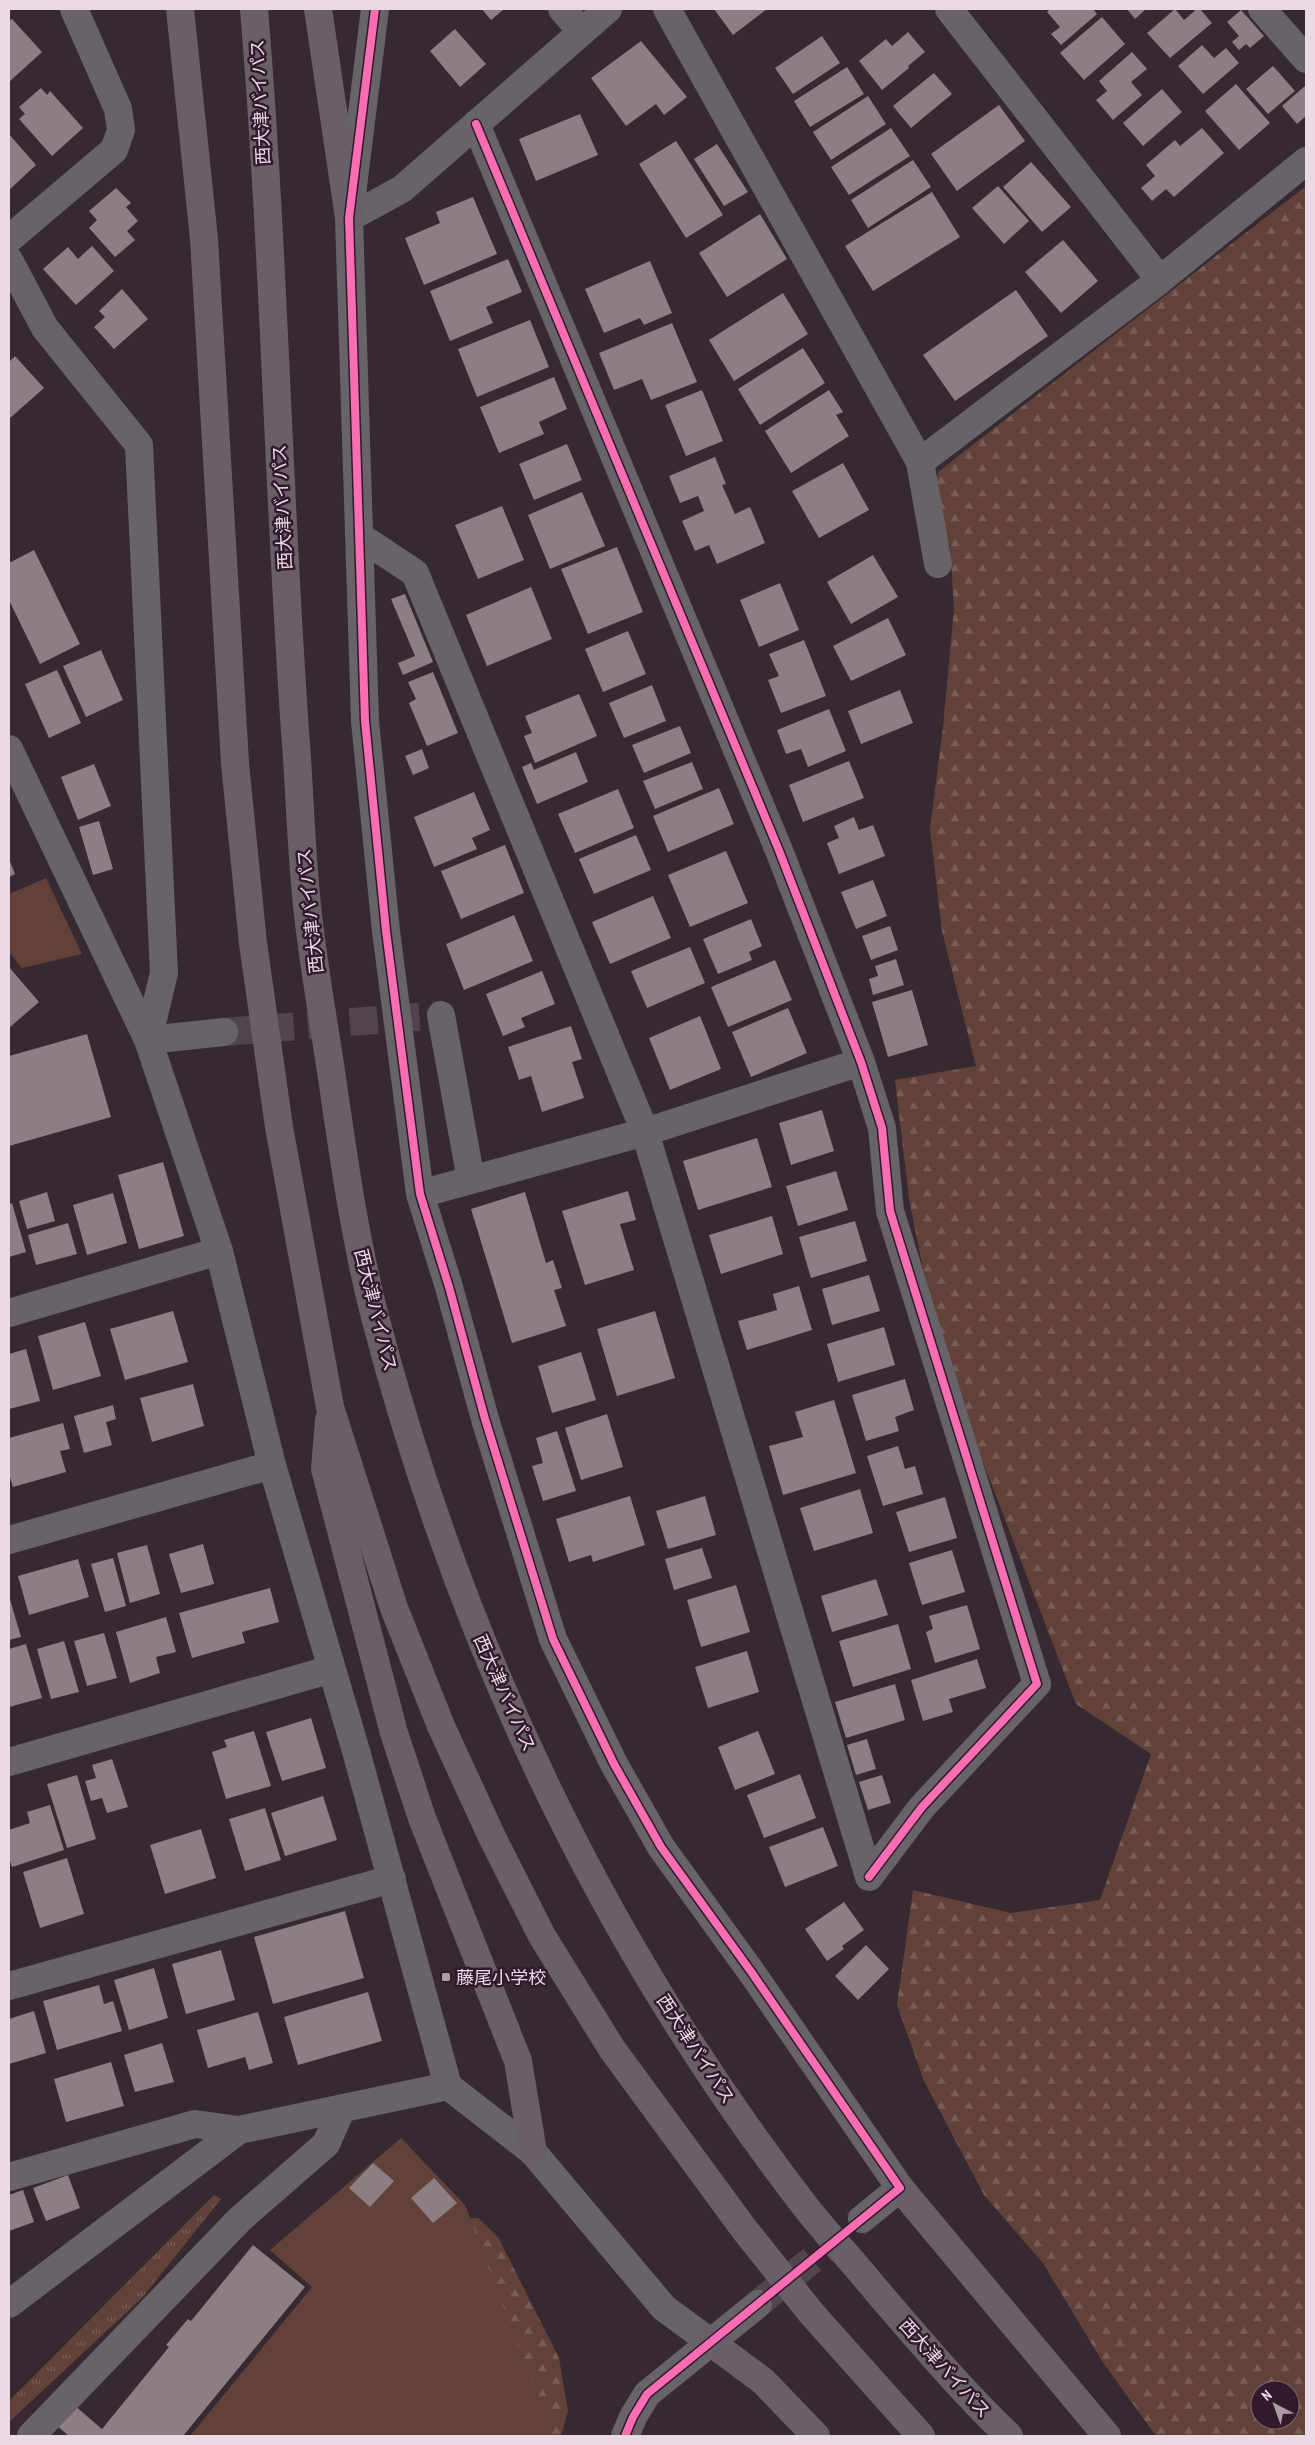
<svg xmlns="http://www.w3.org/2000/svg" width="1315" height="2445" font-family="'PT Sans Narrow','Noto Sans JP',sans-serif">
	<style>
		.grass { fill: url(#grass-tufts) }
		.forest { fill: url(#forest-firs); fill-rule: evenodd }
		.park { fill: #624238 }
		.building { fill: #8d7e83 }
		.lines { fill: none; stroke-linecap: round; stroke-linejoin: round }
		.minor-tunnel { stroke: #51444d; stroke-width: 28; stroke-dasharray: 28 14; stroke-linecap: butt }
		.minor { stroke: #676368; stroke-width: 28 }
		.highway { stroke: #685f68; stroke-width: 28 }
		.cycleway-casing { stroke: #321a2a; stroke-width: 11 }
		.cycleway { stroke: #f96db3; stroke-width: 8 }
		.poi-dot { fill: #ac9ca6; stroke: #321a2a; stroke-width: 2 }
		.labels { text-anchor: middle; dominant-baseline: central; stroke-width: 5; stroke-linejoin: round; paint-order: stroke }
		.street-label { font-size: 18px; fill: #ebdae5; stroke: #321a2a }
		.poi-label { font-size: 18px; fill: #ebdae5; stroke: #321a2a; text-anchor: start }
	</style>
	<defs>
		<pattern id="grass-tufts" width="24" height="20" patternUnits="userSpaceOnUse" patternTransform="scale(1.25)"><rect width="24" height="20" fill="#624238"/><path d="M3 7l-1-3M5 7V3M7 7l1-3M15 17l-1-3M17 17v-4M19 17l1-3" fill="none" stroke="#795d55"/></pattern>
		<pattern id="forest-firs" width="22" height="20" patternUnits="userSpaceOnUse" patternTransform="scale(1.25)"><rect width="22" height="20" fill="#624238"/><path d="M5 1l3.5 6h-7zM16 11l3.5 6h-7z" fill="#795d55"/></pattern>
	</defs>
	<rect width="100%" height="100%" fill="#362932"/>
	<path class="grass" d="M214 2195 221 2199 142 2298 9 2422V2401Z"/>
	<path class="forest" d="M1306 186V2436H1156L1102 2361 1043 2263 984 2195 924 2081 897 2005 913 1890 1011 1913 1100 1900 1151 1754 1076 1704 966 1418 923 1269 909 1199 895 1080 976 1066 942 931 930 829 943 727 954 608 950 546 934 489 939 471ZM1260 2390H1290V2420H1260Z
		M478 2218 498 2237 559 2358 568 2411 561 2436H511L453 2219Z"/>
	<path class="park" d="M46 878 82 954 22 968 9 952V894Z
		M401 2138 465 2205 552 2436H190L312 2287 270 2250Z"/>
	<path class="building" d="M482 9H504L491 20Z
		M714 9H767L733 35Z
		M1050 9H1093L1097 14 1061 45 1051 34 1060 27 1047 12Z
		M1127 9H1146L1135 19Z
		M1175 9 1184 20 1197 9H1200L1212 23 1170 58 1147 33Z
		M1241 10 1264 36 1250 48 1246 44 1239 50 1232 42 1239 36 1227 22Z
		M1102 17 1125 44 1084 80 1060 53Z
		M12 19 42 52 9 82V21Z
		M455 29 486 64 460 87 430 51Z
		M908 32 925 52 908 66 909 68 882 90 859 61 886 39 892 46Z
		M822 36 840 63 793 94 775 68Z
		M641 41 687 97 664 115 656 104 626 126 591 78Z
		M1202 45 1214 58 1226 48 1239 63 1203 94 1178 66Z
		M1132 52 1147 69 1131 82 1142 95 1113 120 1096 100 1107 91 1099 81Z
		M1273 66 1295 91 1268 114 1246 89Z
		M847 67 864 94 810 127 794 101Z
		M934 73 952 94 911 128 893 106Z
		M1236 84 1270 123 1239 150 1205 111Z
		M1306 85V116L1297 124 1282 106Z
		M41 88 47 95 50 91 83 128 52 156 19 119 25 114 19 107Z
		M1162 89 1182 112 1143 146 1123 123Z
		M868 96 886 124 831 160 813 132Z
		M999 105 1025 141 957 191 931 154Z
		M580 114 598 155 536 181 519 139Z
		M891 128 910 156 849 195 831 167Z
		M1202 128 1224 153 1174 197 1166 189 1152 201 1141 188 1155 176 1146 165 1175 140 1180 146Z
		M9 134 36 165 9 190Z
		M676 141 723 215 686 238 639 164Z
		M717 144 748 192 724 206 694 159Z
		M913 160 931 187 868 228 851 200Z
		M1031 162 1071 207 1042 232 1003 187Z
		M998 186 1029 221 1004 244 972 208Z
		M116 188 131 203 126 207 138 221 127 231 135 240 115 257 89 228 97 220 89 211Z
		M932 192 960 237 873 291 845 246Z
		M473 197 497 254 424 285 405 238 440 223 436 212Z
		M760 214 787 259 727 297 699 253Z
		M1063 240 1098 281 1061 313 1025 272Z
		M92 246 114 271 76 305 43 269 68 247 78 259Z
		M508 259 522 292 486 307 493 323 450 341 430 291Z
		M650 261 672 313 644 325 640 318 604 333 585 289Z
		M122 289 148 319 114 349 94 327 105 317 99 311Z
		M1016 290 1048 336 955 401 923 355Z
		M783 293 808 334 734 381 709 340Z
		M530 320 549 367 477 397 458 349Z
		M672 323 697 382 651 400 642 379 614 390 599 353Z
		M803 348 825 383 760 425 738 389Z
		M15 356 44 388 10 418 9 362Z
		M554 377 567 409 539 422 544 434 499 453 480 407Z
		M702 390 723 441 686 456 665 405Z
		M829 390 843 412 836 415 849 436 791 473 765 431Z
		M567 444 582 480 534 500 519 464Z
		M715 457 726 484 722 485 735 514 750 507 765 543 717 564 709 545 695 551 682 521 704 511 698 496 680 503 669 476Z
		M843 463 869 510 819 538 792 491Z
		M582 492 605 546 550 569 528 515Z
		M502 506 524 560 478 579 455 525Z
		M617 547 643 612 588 634 561 569Z
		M34 550 80 644 40 664 9 600V563Z
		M873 555 898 597 851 624 827 582Z
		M780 583 799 630 759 647 740 600Z
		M531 587 552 639 487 666 466 615Z
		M405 594 433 662 403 675 398 663 415 656 391 599Z
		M888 618 906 655 851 681 833 646Z
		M628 631 646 674 603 692 585 649Z
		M804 640 826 696 781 713 768 680 779 676 769 654Z
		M101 650 123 700 86 717 63 666Z
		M57 670 81 723 49 738 25 684Z
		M433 672 458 733 427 746 409 703 416 699 408 682Z
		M652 685 666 721 624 738 609 703Z
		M900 690 913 723 861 744 848 711Z
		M579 694 597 736 535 763 524 736 532 733 525 716Z
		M829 709 846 751 808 767 801 749 786 754 777 730Z
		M680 726 691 753 644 773 632 745Z
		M422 749 429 768 413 775 405 756Z
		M576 752 588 782 537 804 522 767 531 763 534 770Z
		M849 761 864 798 803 822 789 785Z
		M692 762 703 789 655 809 643 781Z
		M94 764 111 806 78 820 61 777Z
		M719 788 734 824 668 852 653 816Z
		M618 789 634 828 575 853 558 814Z
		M474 792 490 830 472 838 477 849 434 867 414 817Z
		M854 817 859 830 873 825 885 856 839 874 827 843 839 838 834 826Z
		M99 821 113 869 93 875 79 827Z
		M636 835 651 870 594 894 579 859Z
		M505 845 524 893 461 919 441 871Z
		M726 851 748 903 690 927 668 875Z
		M9 859 15 874 9 877Z
		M873 880 887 916 856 929 841 892Z
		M653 896 671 938 610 964 592 922Z
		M514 915 533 961 464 990 446 944Z
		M751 919 762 946 749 952 752 960 718 974 703 939Z
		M890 926 898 950 871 960 862 936Z
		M690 947 705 983 647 1008 631 971Z
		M896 959 904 985 873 995 869 979 878 976 875 966Z
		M775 960 792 1000 728 1027 711 987Z
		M9 967 39 1002 9 1028Z
		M542 971 555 1004 521 1018 525 1027 503 1036 486 994Z
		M912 990 928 1045 888 1057 872 1002Z
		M788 1008 807 1053 751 1077 732 1032Z
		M700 1016 721 1069 670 1090 649 1038Z
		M571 1026 582 1059 572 1062 584 1098 542 1112 531 1076 519 1080 508 1047Z
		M87 1034 111 1117 9 1146V1056Z
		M822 1110 834 1151 791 1165 779 1123Z
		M757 1138 772 1187 698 1210 683 1161Z
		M163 1162 184 1236 139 1249 118 1175Z
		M836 1171 848 1210 798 1226 786 1186Z
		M628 1191 636 1220 620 1224 634 1270 585 1285 562 1211Z
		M47 1192 55 1221 27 1229 19 1201Z
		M525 1192 546 1263 553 1260 562 1288 554 1290 566 1326 512 1343 471 1209Z
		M113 1193 127 1243 87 1255 73 1205Z
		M12 1203 26 1252 9 1257V1204Z
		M772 1216 783 1254 721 1274 709 1235Z
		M855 1221 867 1261 811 1278 799 1237Z
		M68 1223 77 1254 36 1265 28 1235Z
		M869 1275 880 1311 832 1325 822 1289Z
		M799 1286 812 1330 747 1350 738 1321 777 1310 773 1294Z
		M173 1311 188 1362 125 1380 110 1329Z
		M655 1311 675 1378 617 1396 597 1329Z
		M85 1322 101 1376 53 1390 38 1336Z
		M884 1327 895 1365 838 1382 827 1344Z
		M26 1349 40 1401 9 1409V1354Z
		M581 1352 596 1400 552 1413 538 1366Z
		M905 1379 914 1410 895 1417 899 1431 866 1441 852 1395Z
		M193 1384 204 1426 152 1442 140 1398Z
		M834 1400 856 1473 783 1495 769 1446 803 1437 795 1412Z
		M113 1405 116 1419 106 1422 112 1445 84 1453 74 1416Z
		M607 1414 623 1467 581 1480 565 1428Z
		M63 1423 70 1449 60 1451 66 1472 13 1487 9 1474V1438Z
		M557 1431 576 1491 543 1501 532 1466 543 1463 536 1438Z
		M898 1446 905 1469 915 1466 923 1494 883 1506 867 1456Z
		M860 1489 873 1533 814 1551 800 1508Z
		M630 1496 645 1545 593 1562 591 1555 569 1562 556 1519Z
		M705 1496 716 1535 668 1549 656 1511Z
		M945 1497 957 1538 909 1552 896 1512Z
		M203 1544 214 1584 181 1593 169 1554Z
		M147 1545 160 1594 130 1603 117 1553Z
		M702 1548 712 1578 674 1590 665 1559Z
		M952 1550 965 1592 922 1605 909 1563Z
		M113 1558 126 1606 105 1612 91 1564Z
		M78 1559 89 1597 29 1615 18 1576Z
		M876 1579 888 1615 832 1632 821 1596Z
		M736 1585 750 1632 701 1647 687 1600Z
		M270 1588 279 1622 242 1632 245 1643 192 1658 179 1613Z
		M9 1596 21 1637 9 1640Z
		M967 1605 980 1649 935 1663 926 1632 933 1629 929 1616Z
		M166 1617 176 1652 156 1657 160 1673 130 1683 116 1632Z
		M898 1624 911 1669 853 1687 839 1641Z
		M104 1633 117 1678 87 1686 74 1641Z
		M64 1641 79 1692 51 1699 37 1649Z
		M26 1644 42 1698 9 1707V1649Z
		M747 1651 759 1692 708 1708 695 1667Z
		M977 1659 986 1688 949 1699 953 1712 923 1721 911 1680Z
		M895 1684 905 1720 846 1738 835 1702Z
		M311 1718 326 1768 282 1781 266 1732Z
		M254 1731 271 1786 226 1799 212 1752 227 1747 224 1740Z
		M758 1731 775 1774 735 1790 718 1747Z
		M867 1739 876 1769 856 1775 847 1745Z
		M112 1759 128 1807 107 1813 102 1798 91 1801 85 1781 96 1778 92 1765Z
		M800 1774 816 1818 764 1838 747 1795Z
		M77 1775 96 1839 67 1848 47 1784Z
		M882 1775 891 1803 868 1810 859 1782Z
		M323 1796 337 1840 285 1856 271 1813Z
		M50 1805 64 1850 12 1867 9 1858V1830L30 1823 27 1812Z
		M265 1808 281 1860 245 1871 229 1819Z
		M823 1827 838 1866 785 1887 769 1847Z
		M201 1829 216 1878 165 1894 150 1845Z
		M67 1858 84 1914 40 1928 23 1872Z
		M844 1902 864 1930 842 1946 844 1949 827 1961 805 1929Z
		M345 1911 364 1978 273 2004 254 1937Z
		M866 1945 889 1969 858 2000 835 1976Z
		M221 1950 235 2000 186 2014 172 1964Z
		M154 1968 168 2018 129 2030 114 1980Z
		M99 1985 104 2004 113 2001 122 2031 57 2050 43 2001Z
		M368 1992 382 2041 298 2065 284 2017Z
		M34 2011 46 2053 9 2064V2019Z
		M258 2012 273 2063 249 2070 245 2057 208 2068 197 2030Z
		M162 2043 174 2082 135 2092 124 2055Z
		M111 2062 124 2106 66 2122 54 2079Z
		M373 2163 394 2181 370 2207 349 2188Z
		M68 2175 80 2208 46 2221 33 2188Z
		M434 2178 457 2203 433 2223 411 2198Z
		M23 2190 34 2222 9 2231V2195Z
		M253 2245 305 2287 183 2436H69L56 2425 74 2405 102 2429 169 2347 166 2345 188 2319 191 2321Z"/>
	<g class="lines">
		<path class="minor-tunnel" d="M224 1032 441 1015
			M758 2304 862 2219"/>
		<path class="minor" d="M375 9 349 218 365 721 386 931 420 1194 449 1287 485 1419 553 1639 614 1764 661 1847 752 1973 900 2188 862 2219
			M562 9 582 32
			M667 9 920 462 1160 280 1306 161
			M949 9 1160 280
			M1262 9 1306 59
			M476 124 778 848 861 1062 882 1128 890 1211 1037 1684 922 1807 869 1877
			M349 218 402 189 608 9
			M9 239 114 150 121 130 118 109 74 9
			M9 260 45 328 139 445 164 973 148 1040 224 1032
			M920 462 938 564
			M359 536 415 573 645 1132 869 1877
			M9 749 148 1040 219 1251 272 1465 356 1751 448 2086 533 2152 664 2308 709 2341
			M441 1015 471 1180
			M420 1194 645 1132 861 1062
			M9 1313 219 1251
			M9 1540 272 1465
			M9 1762 332 1669
			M9 1986 392 1879
			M9 2177 195 2124 239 2130
			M9 2304 239 2130 448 2086
			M31 2436 240 2219 326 2144 342 2108
			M625 2436 633 2417 647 2394 758 2304"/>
		<path class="highway" d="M180 9 204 239 235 763 253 943 279 1127 330 1407 394 1608 441 1726 492 1837 542 1936 612 2049 744 2229 812 2314 921 2436
			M254 9C274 249 278 490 295 731 300 792 301 854 308 915 314 967 323 1019 331 1071 343 1153 354 1236 375 1317 460 1642 602 1944 808 2210 830 2237 854 2263 876 2290 919 2340 961 2390 1009 2436
			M318 9 349 218
			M329 1420 325 1469 394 1733 422 1818 518 2061 533 2152
			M900 2188 1107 2436
			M709 2341 763 2381 816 2436"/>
		<defs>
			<path id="cycleway" d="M375 9 349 218 365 721 386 931 420 1194 449 1287 485 1419 553 1639 614 1764 661 1847 752 1973 900 2188 647 2394 633 2417 625 2436
				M476 124 778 848 861 1062 882 1128 890 1211 1037 1684 922 1807 869 1877"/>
		</defs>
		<use href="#cycleway" class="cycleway-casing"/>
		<use href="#cycleway" class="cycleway"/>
	</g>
	<rect class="poi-dot" x="441" y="1972" width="10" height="10" rx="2.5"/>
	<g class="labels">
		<g class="street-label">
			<text transform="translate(260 102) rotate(-93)">西大津バイパス</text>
			<text transform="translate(282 507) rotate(-93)">西大津バイパス</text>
			<text transform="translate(310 911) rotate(-96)">西大津バイパス</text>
			<text transform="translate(376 1310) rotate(76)">西大津バイパス</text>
			<text transform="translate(505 1693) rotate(66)">西大津バイパス</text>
			<text transform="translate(696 2049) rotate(57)">西大津バイパス</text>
			<text transform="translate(945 2368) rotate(48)">西大津バイパス</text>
		</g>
		<g class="poi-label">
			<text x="456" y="1977">藤尾小学校</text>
		</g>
	</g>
	<rect width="1315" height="2445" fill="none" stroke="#ebdae5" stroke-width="20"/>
	<g transform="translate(1275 2405) rotate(319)"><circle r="24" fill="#321a2a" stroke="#7c6775"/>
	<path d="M0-4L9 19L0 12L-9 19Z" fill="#ac9ca6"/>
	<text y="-8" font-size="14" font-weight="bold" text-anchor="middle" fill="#ebdae5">N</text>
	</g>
</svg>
